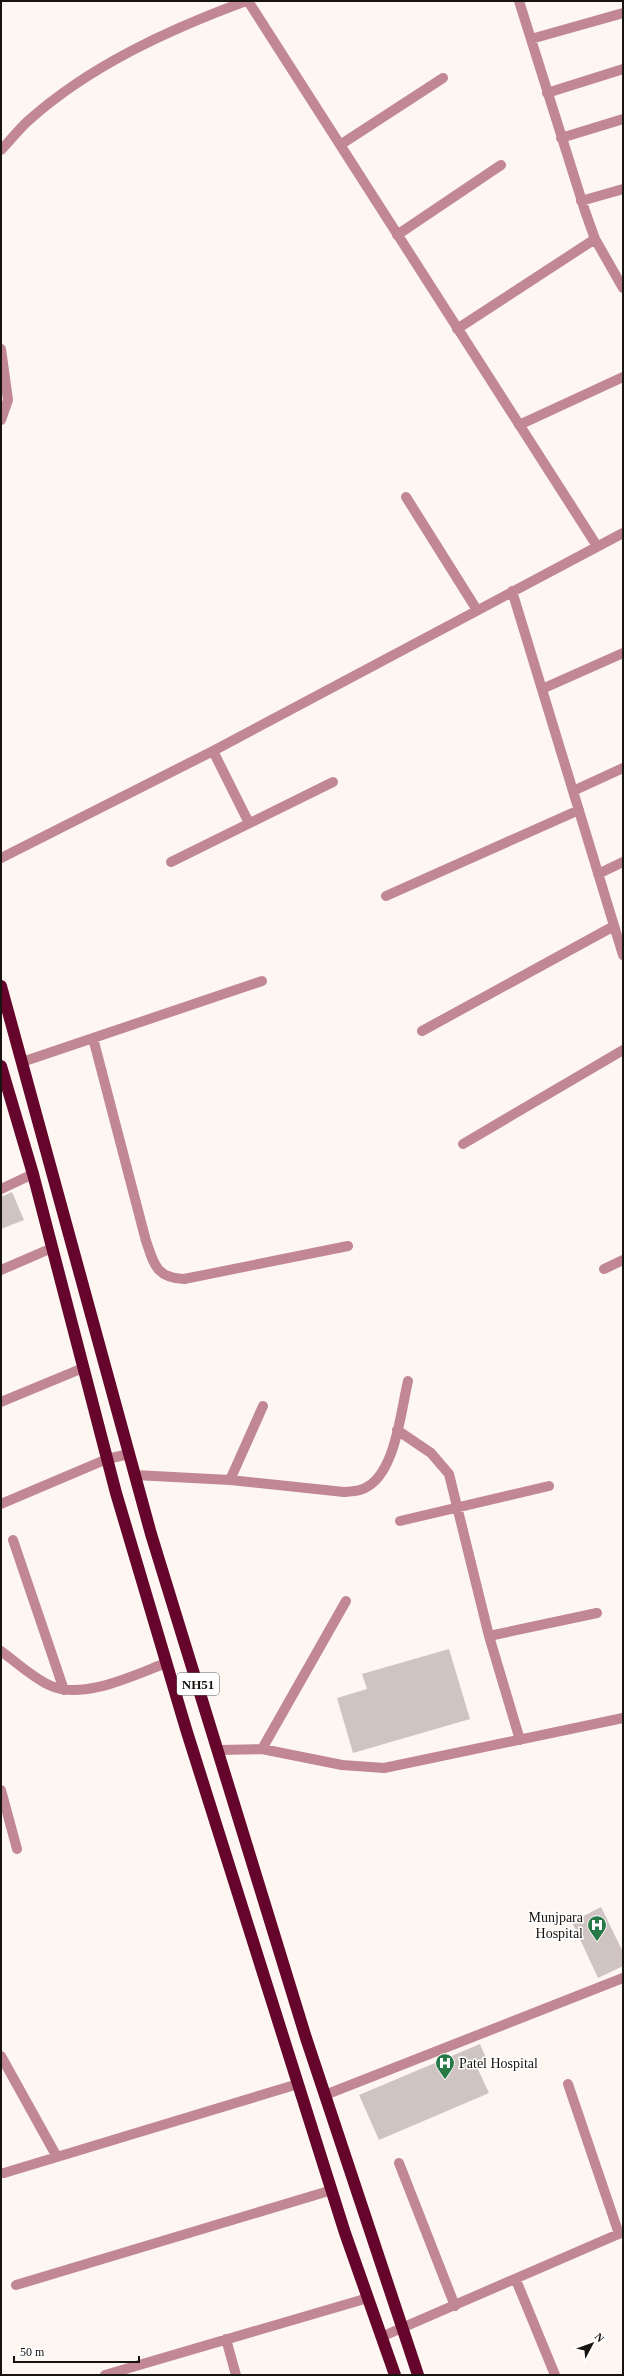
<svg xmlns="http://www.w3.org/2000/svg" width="624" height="2376" font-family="Georgia,serif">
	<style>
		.building { fill: #cfc4c2 }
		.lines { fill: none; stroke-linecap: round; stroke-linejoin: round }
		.minor { stroke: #c18894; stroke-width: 10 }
		.highway { stroke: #65052c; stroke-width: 12 }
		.labels { text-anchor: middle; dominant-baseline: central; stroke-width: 3; stroke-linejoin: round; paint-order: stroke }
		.shield { fill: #fff; stroke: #5c5a58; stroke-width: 1 }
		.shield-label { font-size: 13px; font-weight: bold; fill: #161311 }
		.poi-label { font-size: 14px; fill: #161311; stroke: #fff; text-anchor: end }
	</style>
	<rect width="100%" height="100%" fill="#fef6f1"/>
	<path class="building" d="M12 1192 24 1220 1 1229V1197Z
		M449 1649 470 1719 353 1753 337 1698 367 1689 362 1674Z
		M601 1907 623 1952V1966L598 1978 572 1922Z
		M480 2044 486 2058 475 2063 489 2093 379 2140 359 2095Z"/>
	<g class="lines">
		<path class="minor" d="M248 1 597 546
			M519 1 585 211 595 239 623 288
			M531 39 623 13
			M547 93 623 69
			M561 138 623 119
			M340 145 443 78
			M1 150C10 141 18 130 28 121 89 66 170 29 246 1
			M581 201 623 189
			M397 235 501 165
			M457 329 595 239
			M1 349 8 400 1 420
			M519 425 623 377
			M406 497 477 610
			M512 591 623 955
			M542 689 623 653
			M213 751 249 823
			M573 791 623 768
			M1 858 213 751 623 533
			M171 862 333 782
			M598 874 623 862
			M386 896 579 810
			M422 1031 614 926
			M93 1038 146 1241C154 1264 156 1278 184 1279L348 1246
			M22 1062 262 981
			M463 1144 623 1050
			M1 1189 33 1174
			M604 1269 623 1260
			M1 1270 52 1248
			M1 1402 83 1368
			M397 1430 431 1453 449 1474 489 1636 520 1740
			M135 1475 230 1480 344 1492C354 1491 362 1491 370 1485 396 1467 401 1410 408 1381
			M230 1480 263 1406
			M1 1504 107 1459 129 1454
			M400 1521 549 1486
			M13 1540 64 1690
			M489 1636 597 1613
			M1 1651C16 1662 32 1677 49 1685 82 1701 134 1675 166 1663
			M262 1749 346 1601
			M219 1750 262 1749 342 1765 384 1768 623 1718
			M1 1790 17 1849
			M1 2056 57 2157
			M568 2084 619 2234
			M325 2095 623 1978
			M399 2163 455 2306
			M4 2173 298 2084
			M516 2280 555 2375
			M16 2285 332 2190
			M381 2337 623 2232
			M226 2339 236 2375
			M105 2375 368 2298"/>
		<path class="highway" d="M1 986 151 1534 306 2038 418 2375
			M1 1066 33 1174 116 1493 186 1729 345 2233 395 2375"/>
	</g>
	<defs>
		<symbol id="hospital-pin" viewBox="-11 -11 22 30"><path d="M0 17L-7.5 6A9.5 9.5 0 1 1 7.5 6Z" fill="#297848" stroke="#fff"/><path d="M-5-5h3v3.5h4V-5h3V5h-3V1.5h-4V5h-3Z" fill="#fff"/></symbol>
	</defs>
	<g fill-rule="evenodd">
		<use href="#hospital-pin" x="586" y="1914" width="22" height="30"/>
		<use href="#hospital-pin" x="434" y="2052" width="22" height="30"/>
	</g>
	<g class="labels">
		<rect class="shield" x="177" y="1673" width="42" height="22" rx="3"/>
		<g class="shield-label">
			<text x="198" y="1684">NH51</text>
		</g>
		<g class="poi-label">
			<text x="583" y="1917">Munjpara<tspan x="583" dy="16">Hospital</tspan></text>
			<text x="459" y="2063" text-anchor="start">Patel Hospital</text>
		</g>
	</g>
	<rect width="624" height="2376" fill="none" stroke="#161311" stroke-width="4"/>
	<g transform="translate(592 2344) rotate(49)" stroke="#ffffff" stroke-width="3" paint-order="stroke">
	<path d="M0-3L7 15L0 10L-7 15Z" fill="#161311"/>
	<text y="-6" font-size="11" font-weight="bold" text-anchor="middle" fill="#161311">N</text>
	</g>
	<path d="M14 2356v6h125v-6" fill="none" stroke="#161311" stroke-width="2"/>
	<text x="20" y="2356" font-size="12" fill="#161311" stroke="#ffffff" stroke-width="3" paint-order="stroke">50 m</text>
</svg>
